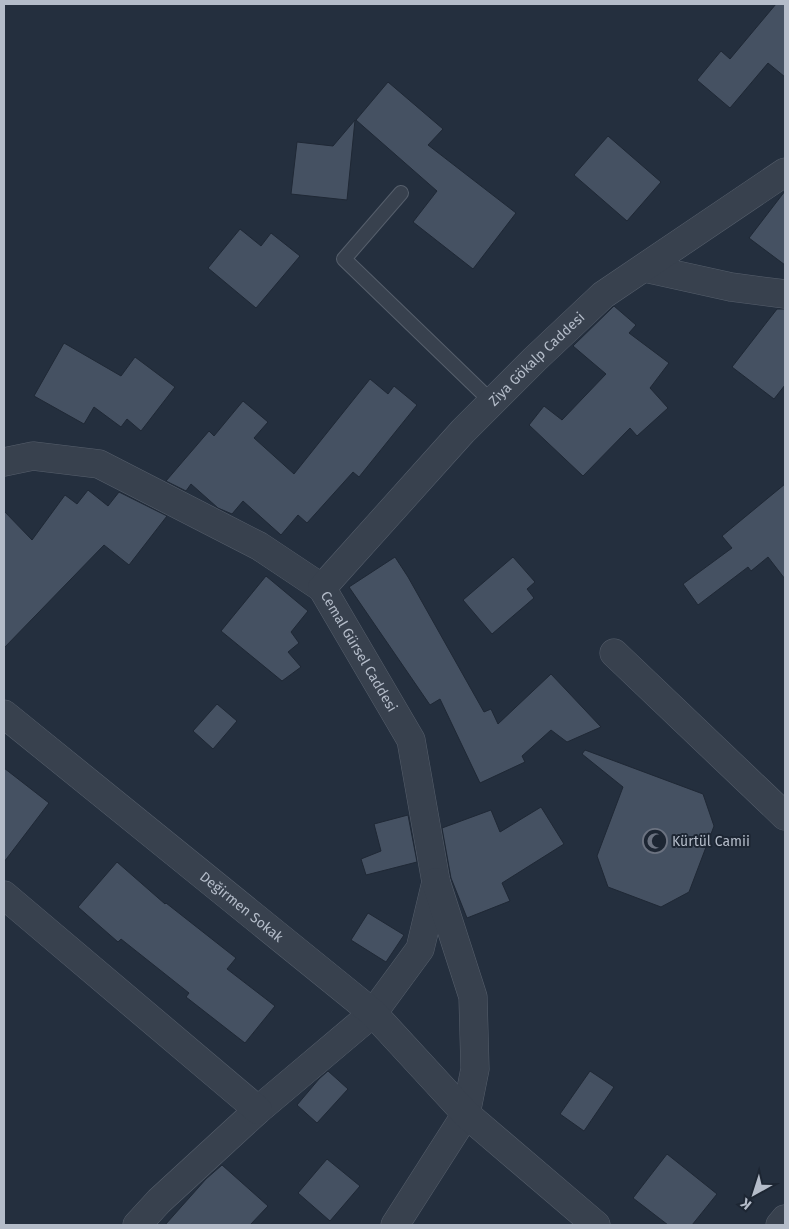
<svg xmlns="http://www.w3.org/2000/svg" width="789" height="1229" font-family="'Fira Sans',sans-serif">
	<style>
		.building { fill: #455162; stroke: #1f2835 }
		.lines { fill: none; stroke-linecap: round; stroke-linejoin: round }
		.service-casing { stroke: #565f6c; stroke-width: 16 }
		.minor-casing { stroke: #565f6c; stroke-width: 29 }
		.tertiary-casing { stroke: #565f6c; stroke-width: 29 }
		.service { stroke: #38414e; stroke-width: 14 }
		.minor { stroke: #38414e; stroke-width: 28 }
		.tertiary { stroke: #38414e; stroke-width: 28 }
		.labels { text-anchor: middle; dominant-baseline: central; stroke-width: 4; stroke-linejoin: round; paint-order: stroke }
		.street-label { font-size: 14px; fill: #b4bcc9; stroke: #1d2633 }
		.poi-label { font-size: 14px; fill: #b4bcc9; stroke: #1d2633; text-anchor: start }
	</style>
	<rect width="100%" height="100%" fill="#242f3e"/>
	<path class="building" d="M776 4H785V77L768 63 730 108 697 80 721 51 730 59Z
		M388 82 443 129 428 145 516 213 473 269 413 222 437 191 356 120Z
		M355 120 347 200 291 194 297 142 333 146Z
		M608 136 661 182 627 221 574 175Z
		M785 191V265L749 238Z
		M240 229 261 246 271 233 300 256 256 308 208 268Z
		M614 306 636 325 629 333 669 363 650 388 668 408 637 436 630 428 583 476 529 425 544 406 562 420 606 374 573 346Z
		M777 309H785V385L774 399 732 367Z
		M64 343 121 376 135 357 175 387 141 431 127 419 121 427 94 407 84 424 34 396Z
		M370 379 388 394 394 386 417 405 359 477 353 472 307 523 298 515 281 535 243 501 232 514 218 508 191 484 186 491 166 481 209 431 214 436 243 401 268 422 254 438 294 474Z
		M785 484V579L768 557 751 571 748 567 698 605 683 584 732 548 722 536Z
		M88 490 108 506 119 492 167 516 129 565 104 545 4 648V511L32 540 65 495 77 504Z
		M395 557 408 577 484 712 491 709 498 724 551 674 601 727 567 742 551 730 522 756 525 762 480 783 440 699 430 705 349 587Z
		M513 557 535 582 527 589 534 598 492 634 463 600Z
		M266 576 308 611 291 632 299 643 288 652 301 667 282 681 221 631Z
		M217 704 237 721 213 749 193 731Z
		M585 750 703 794 714 826 689 892 661 907 608 887 597 856 623 787 582 754Z
		M4 768 49 803 4 862Z
		M541 807 564 844 502 883 510 901 467 918 451 878 442 828 491 810 500 832Z
		M408 815 417 862 366 875 361 859 381 851 374 824Z
		M117 862 165 904 166 903 236 958 227 969 275 1006 245 1043 186 997 189 993 121 939 118 942 78 907Z
		M368 913 404 935 386 962 351 940Z
		M328 1071 348 1089 317 1123 297 1105 319 1079Z
		M590 1071 614 1087 584 1131 560 1114Z
		M667 1154 717 1194 692 1225H668L633 1198Z
		M327 1159 360 1186 330 1221 298 1193Z
		M222 1165 268 1206 250 1225H165L206 1179Z"/>
	<g class="lines">
		<defs>
			<path id="service" d="M401 193 344 259 492 402"/>
			<g id="minor">
				<path d="M645 268 731 287 785 294"/>
				<path id="s1" d="M4 462 33 456 99 464 259 546 322 588 411 740 436 882 420 949 373 1013 258 1110 159 1201 137 1225"/>
				<path id="s2" d="M322 588 463 431 535 359 603 295 785 172"/>
				<path d="M614 653 785 816"/>
				<path d="M4 895 258 1110"/>
				<path d="M395 1225 466 1114 475 1069 473 997 436 882"/>
				<path d="M780 1225 785 1219"/>
			</g>
			<g id="tertiary">
				<path id="s3" d="M4 714 373 1013 466 1114 596 1225"/>
			</g>
		</defs>
		<use href="#service" class="service-casing"/>
		<use href="#minor" class="minor-casing"/>
		<use href="#tertiary" class="tertiary-casing"/>
		<use href="#service" class="service"/>
		<use href="#minor" class="minor"/>
		<use href="#tertiary" class="tertiary"/>
	</g>
	<defs>
		<symbol id="mosque-ring" viewBox="-11 -11 22 22"><circle r="9.5" fill="#1d2633" stroke="#6b7280" stroke-width="1.5"/><path d="M3.5-4.9A6 6 0 1 0 3.5 4.9A5 5 0 1 1 3.5-4.9Z" fill="#6b7280"/></symbol>
	</defs>
	<g fill-rule="evenodd">
		<use href="#mosque-ring" x="641" y="827" width="28" height="28"/>
	</g>
	<g class="labels">
		<g class="street-label">
			<text stroke="none"><textPath href="#s2" startOffset="314">Ziya Gökalp Caddesi</textPath></text>
			<text stroke="none"><textPath href="#s1" startOffset="425">Cemal Gürsel Caddesi</textPath></text>
			<text stroke="none"><textPath href="#s3" startOffset="306">Değirmen Sokak</textPath></text>
		</g>
		<g class="poi-label">
			<text x="672" y="841">Kürtül Camii</text>
		</g>
	</g>
	<rect width="789" height="1229" fill="none" stroke="#b4bcc9" stroke-width="10"/>
	<g transform="translate(754 1194) rotate(219)" stroke="#1d2633" stroke-width="4" paint-order="stroke">
	<path d="M0-4L9 19L0 12L-9 19Z" fill="#b4bcc9"/>
	<text y="-8" font-size="14" font-weight="bold" text-anchor="middle" fill="#b4bcc9">K</text>
	</g>
</svg>
